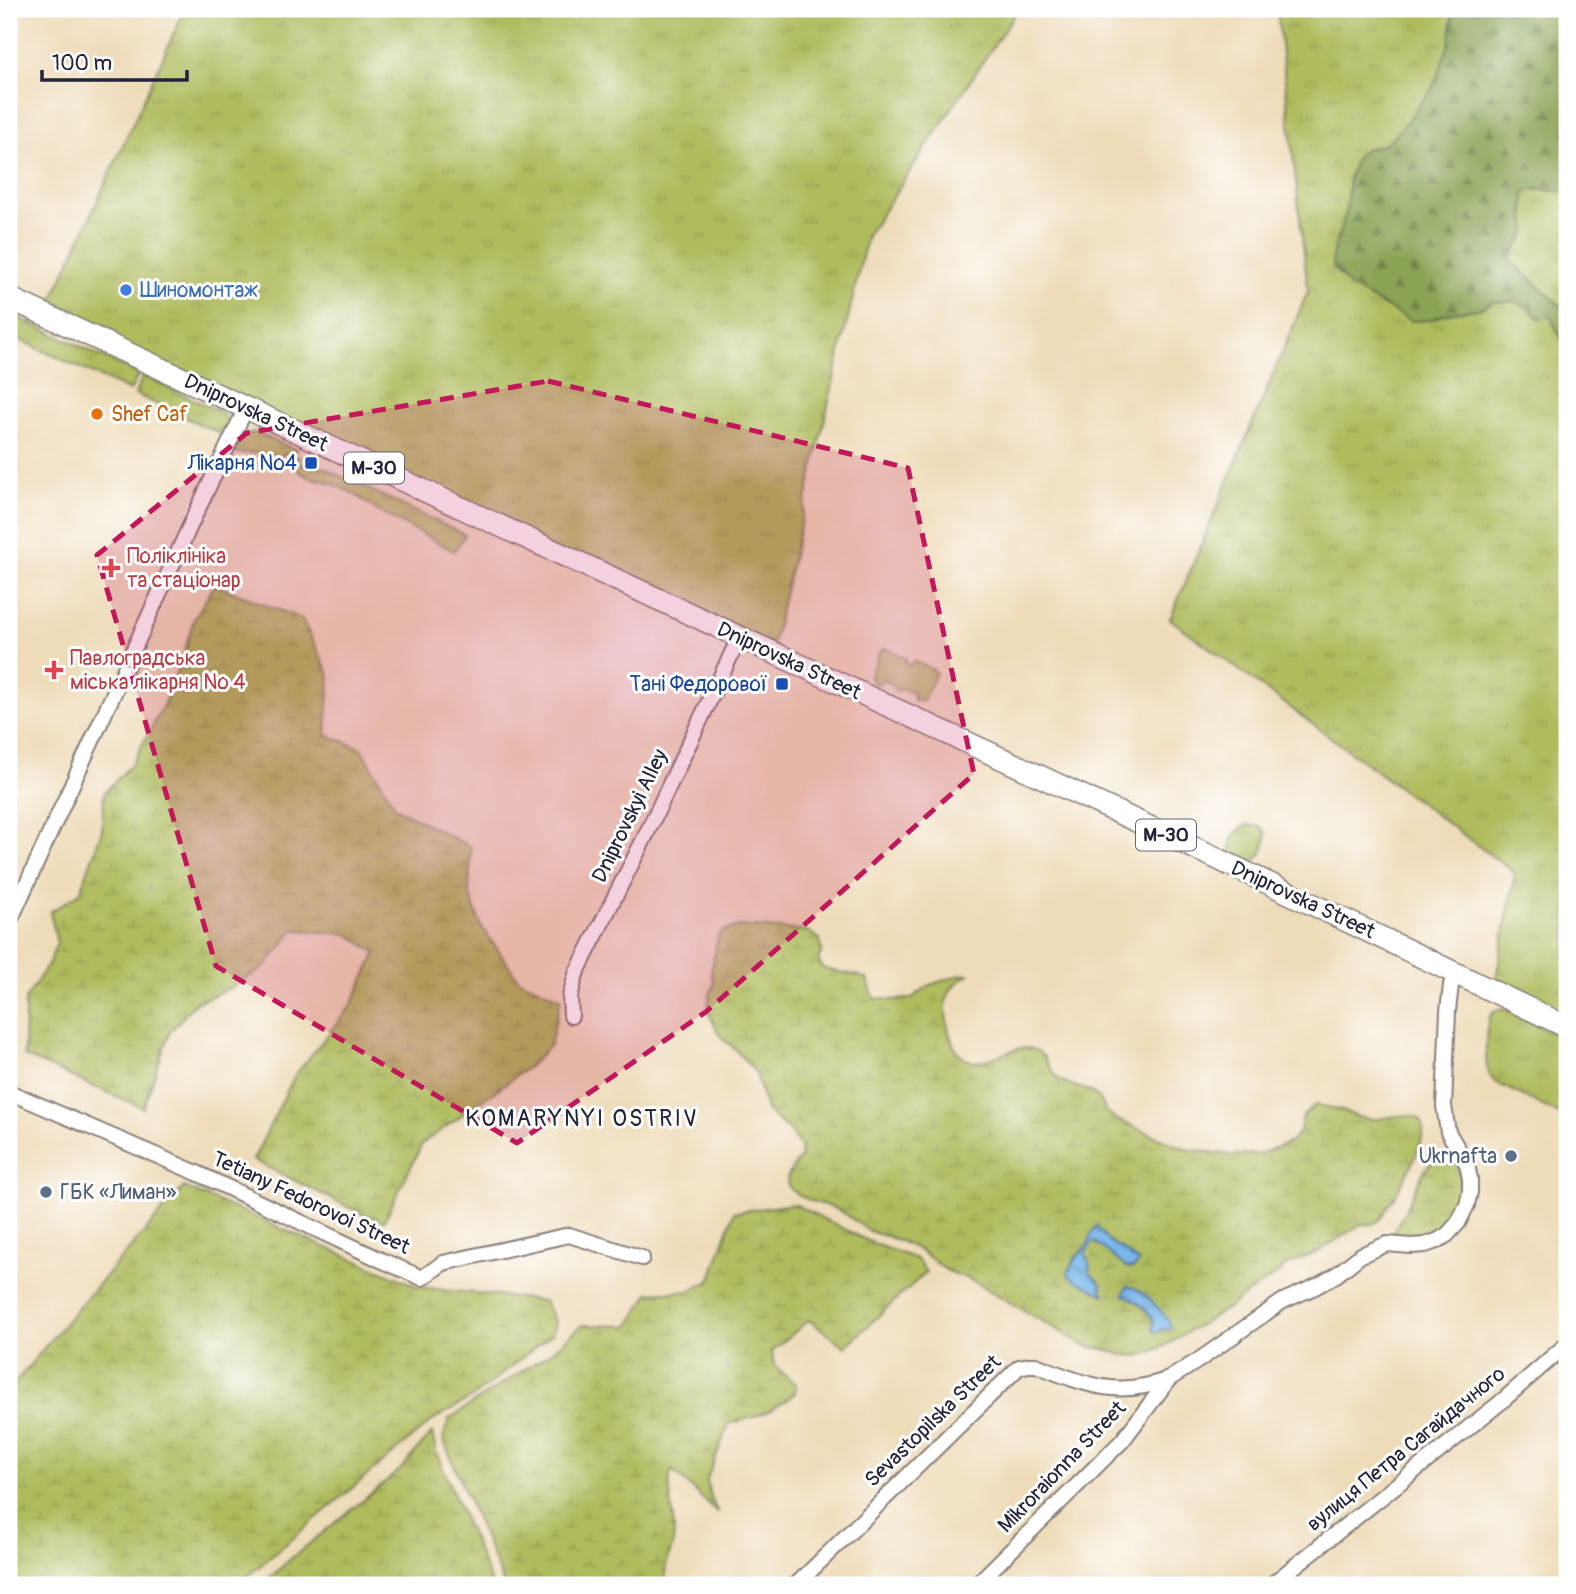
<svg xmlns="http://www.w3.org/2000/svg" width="1576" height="1594" font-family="Pangolin,sans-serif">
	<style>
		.grass { fill: url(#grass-tufts); stroke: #686e4c; stroke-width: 2 }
		.forest { fill: url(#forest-firs); stroke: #566248; stroke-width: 2 }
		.wetland { fill: url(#wetland-marsh); stroke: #686e4c; stroke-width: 2; fill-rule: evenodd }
		.water { fill: url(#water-ripples); stroke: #4b6b92; stroke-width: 2 }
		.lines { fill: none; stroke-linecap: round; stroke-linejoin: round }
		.minor-casing { stroke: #887f7a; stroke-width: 18 }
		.highway-casing { stroke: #887f7a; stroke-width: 24 }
		.minor { stroke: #fff; stroke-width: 14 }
		.highway { stroke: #fff; stroke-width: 21 }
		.marked { fill: #c2185b; fill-opacity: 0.2; stroke: #c2185b; stroke-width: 5; stroke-dasharray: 14 9; stroke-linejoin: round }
		.shop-dot { fill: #3f7fe0; stroke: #fff; stroke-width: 2.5 }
		.food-dot { fill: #e8710a; stroke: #fff; stroke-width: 2.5 }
		.transit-dot { fill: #1a4fb4; stroke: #fff; stroke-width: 2.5 }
		.health-dot { fill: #e0444e; stroke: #fff; stroke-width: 2.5 }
		.service-dot { fill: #5c6f8a; stroke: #fff; stroke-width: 2.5 }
		.labels { text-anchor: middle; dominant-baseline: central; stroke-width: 6; stroke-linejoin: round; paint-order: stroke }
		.shield { fill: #fff; stroke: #646476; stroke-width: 2 }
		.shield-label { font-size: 19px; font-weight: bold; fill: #22223b }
		.shop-label { font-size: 21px; fill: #366cbe; stroke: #fff; text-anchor: start }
		.street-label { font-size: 21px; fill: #22223b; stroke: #fff }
		.food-label { font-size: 21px; fill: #c56008; stroke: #fff; text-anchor: start }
		.transit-label { font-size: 21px; fill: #164399; stroke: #fff; text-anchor: end }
		.health-label { font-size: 21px; fill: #be3a42; stroke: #fff; text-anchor: start }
		.service-label { font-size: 21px; fill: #4e5e75; stroke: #fff; text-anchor: end }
		.neighbourhood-label { font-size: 23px; letter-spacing: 2px; fill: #22223b; stroke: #fff }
	</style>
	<defs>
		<pattern id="grass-tufts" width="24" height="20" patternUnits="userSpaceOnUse" patternTransform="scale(1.75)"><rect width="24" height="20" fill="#afbb5d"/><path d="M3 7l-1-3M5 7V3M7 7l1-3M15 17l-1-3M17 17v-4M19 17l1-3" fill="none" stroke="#96a052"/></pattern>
		<pattern id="forest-firs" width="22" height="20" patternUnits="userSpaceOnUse" patternTransform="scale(1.75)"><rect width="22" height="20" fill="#8ba354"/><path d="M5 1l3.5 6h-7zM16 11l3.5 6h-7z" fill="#718447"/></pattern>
		<pattern id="wetland-marsh" width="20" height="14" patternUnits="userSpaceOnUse" patternTransform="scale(1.75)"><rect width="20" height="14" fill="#afbb5d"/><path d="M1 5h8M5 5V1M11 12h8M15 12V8" fill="none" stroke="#96a052"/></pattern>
		<pattern id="water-ripples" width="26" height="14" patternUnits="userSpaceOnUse" patternTransform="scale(1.75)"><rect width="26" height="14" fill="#74b4e8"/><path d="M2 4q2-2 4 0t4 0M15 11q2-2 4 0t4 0" fill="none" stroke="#5f92bd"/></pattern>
	</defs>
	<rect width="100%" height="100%" fill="#fff"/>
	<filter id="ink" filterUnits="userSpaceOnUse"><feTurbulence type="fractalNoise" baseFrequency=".0143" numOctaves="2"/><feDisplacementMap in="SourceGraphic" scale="14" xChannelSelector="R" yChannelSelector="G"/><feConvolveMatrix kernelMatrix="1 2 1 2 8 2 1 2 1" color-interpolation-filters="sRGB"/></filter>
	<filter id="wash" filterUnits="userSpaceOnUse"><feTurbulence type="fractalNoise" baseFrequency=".00686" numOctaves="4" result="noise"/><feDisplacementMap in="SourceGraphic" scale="28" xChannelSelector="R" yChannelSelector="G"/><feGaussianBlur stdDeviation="1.57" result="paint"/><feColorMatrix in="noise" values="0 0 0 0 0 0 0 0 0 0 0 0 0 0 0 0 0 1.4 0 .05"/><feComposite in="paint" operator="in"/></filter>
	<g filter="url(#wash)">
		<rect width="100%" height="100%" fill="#eedcb9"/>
		<path class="grass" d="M185 9H1018L867 236 770 656 44 318Z
			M1277 9H1453L1450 41 1434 86 1398 134 1384 145 1365 149 1349 178 1346 213 1340 231 1349 286 1412 321 1430 320 1449 313 1478 309 1493 302 1514 301 1528 307 1539 318 1550 316 1567 349V1021L1496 979 1515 873 1170 619 1308 291Z
			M1538 189 1567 192V311L1509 261 1527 230 1524 209V192Z
			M9 313 139 374 130 391 9 335Z
			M143 376 223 413 228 424 223 435 135 394Z
			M254 432 297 450 277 457 258 453H228L243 436Z
			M299 456 300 463 312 469 322 467 465 535 454 551 378 511 353 493 326 481 309 477 301 473 289 463 281 460Z
			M885 648 906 658 905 662 908 665H911L913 661 934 670 936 674 922 702 915 701 913 698V693L903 689 896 692 892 684 883 680 877 684 871 681 870 675 881 650Z
			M1247 825 1261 827C1266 832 1267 835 1265 842 1264 847 1263 854 1258 858 1242 869 1212 844 1247 825Z
			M1501 1009 1511 1012 1567 1040V1118L1503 1086C1498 1084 1493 1081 1490 1076 1484 1067 1485 1024 1491 1015 1494 1010 1496 1011 1501 1009Z"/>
		<path class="forest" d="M1453 9H1567V192L1538 189 1525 192 1524 209 1527 230 1509 260 1567 311V349L1550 316 1539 318 1528 307 1514 301 1493 302 1478 309 1449 313 1430 320 1412 321 1349 286 1333 267 1332 255 1346 213 1349 178 1356 157 1365 149 1384 145 1397 134 1434 86 1450 41Z"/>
		<path class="wetland" d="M215 585 302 619 330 676 326 735 361 748 396 808 471 847 469 892 481 926 519 980 561 998 550 1045 531 1065 422 1144 384 1221 361 1213 253 1160 295 1075 351 1006 376 953 348 934 294 930 265 967 230 988 195 1003 174 1027 170 1031 143 1108 24 1056 25 1000 49 963 57 943 50 912 80 893 102 830 104 793 132 764 163 706 184 653 194 619Z
			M741 926 806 931 820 939 822 951 818 960 824 969 859 976 867 979 874 998 890 1000 910 999 930 985 960 975 970 974C957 982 946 990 946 1007 946 1020 948 1032 953 1044 972 1086 1009 1038 1035 1050 1047 1054 1049 1072 1059 1079 1076 1091 1099 1085 1105 1111L1115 1119 1174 1144 1191 1150 1232 1155 1259 1154 1291 1142 1300 1130 1303 1116 1315 1105C1323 1106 1330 1107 1337 1109 1347 1112 1357 1118 1368 1119 1384 1120 1402 1112 1416 1117 1439 1125 1400 1185 1393 1199 1381 1211 1384 1227 1361 1224L1318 1252 1286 1265 1280 1272 1251 1291 1231 1306 1170 1343 1149 1353 1137 1356 1122 1355 1109 1350 1085 1346 973 1281C965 1277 956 1275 948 1271 936 1265 929 1255 917 1249 909 1245 901 1241 892 1238 886 1235 879 1235 872 1232 858 1226 850 1214 836 1209 824 1204 794 1198 788 1185 784 1176 796 1163 801 1157L800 1146 791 1132 766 1110 756 1073 734 1048 721 1037 708 1012 709 997 714 983 711 972 718 936 723 931ZM1100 1231 1109 1242C1120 1244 1125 1256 1136 1260L1131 1268 1126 1267 1099 1245 1094 1242H1092L1085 1254C1088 1265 1087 1276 1098 1281L1103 1294 1078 1282 1069 1270 1075 1258ZM1143 1293 1170 1323 1158 1332 1154 1326C1152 1313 1138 1302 1128 1295Z
			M1444 1153C1471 1167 1463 1188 1455 1210 1451 1220 1445 1232 1435 1236 1420 1242 1401 1239 1385 1239 1410 1220 1416 1163 1444 1153Z
			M184 1187 419 1287 544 1301 555 1321 553 1333 473 1397 433 1420 237 1585H9V1390L79 1306Z
			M794 1204 874 1244 917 1259 926 1272 845 1347 809 1320 772 1351 774 1365 796 1385 795 1393C770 1414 760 1415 729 1424L707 1479 710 1496 718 1513 672 1470C664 1490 678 1518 673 1542 669 1559 663 1565 666 1585H506L503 1582 443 1439 449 1419 554 1350 582 1325 629 1326 649 1293 688 1291 710 1281 734 1212Z
			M432 1433 436 1452 492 1585H262L288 1561 400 1470Z"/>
		<path class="water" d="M1098 1225V1231H1100L1109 1242C1116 1244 1131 1257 1139 1262L1134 1268 1126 1267 1099 1245 1094 1242 1092 1243 1085 1254 1090 1266 1089 1272 1101 1284V1290L1105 1295 1078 1282 1068 1275C1070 1261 1080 1256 1087 1245 1092 1237 1090 1231 1098 1225Z
			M1127 1286C1145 1289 1159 1309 1170 1323L1171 1329H1163L1158 1332H1154L1153 1329C1153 1327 1154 1325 1154 1323 1153 1313 1133 1297 1123 1295Z"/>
	</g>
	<g filter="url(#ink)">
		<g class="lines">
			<defs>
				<path id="minor" d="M9 923 195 515 246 408
					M571 1016 570 997 576 974 645 837 739 638
					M9 1092 197 1173 381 1260 422 1278 443 1263 569 1235 642 1258
					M796 1585 1019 1367 1029 1365H1036C1084 1384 1117 1399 1169 1379
					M976 1585 1122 1441 1169 1379 1199 1360 1283 1301 1317 1286 1336 1275 1361 1255 1387 1244 1411 1246 1425 1245 1437 1241 1447 1235 1458 1223 1467 1205 1470 1192V1179L1467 1164 1448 1132 1444 1106 1448 1011 1451 985 1455 972
					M1271 1585 1501 1402 1567 1344"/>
				<path id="highway" d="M9 298 1214 857 1567 1027"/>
			</defs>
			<use href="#minor" class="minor-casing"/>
			<use href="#highway" class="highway-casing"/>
			<use href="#minor" class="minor"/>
			<use href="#highway" class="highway"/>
		</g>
	</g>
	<path class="marked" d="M548 381 908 468 974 774 707 1011 517 1143 216 966 97 555 247 433Z"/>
	<circle class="shop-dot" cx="126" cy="290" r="7"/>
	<circle class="food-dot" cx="97" cy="414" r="7"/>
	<g class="transit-dot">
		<rect x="304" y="456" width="14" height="14" rx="3.5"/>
		<rect x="775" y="677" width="14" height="14" rx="3.5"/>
	</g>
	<g class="health-dot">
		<path d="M107.5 557.5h7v7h7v7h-7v7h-7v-7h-7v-7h7z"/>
		<path d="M50.5 659.5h7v7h7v7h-7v7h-7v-7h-7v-7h7z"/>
	</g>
	<g class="service-dot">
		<circle cx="1511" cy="1156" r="7"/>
		<circle cx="46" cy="1192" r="7"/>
	</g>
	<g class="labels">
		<g class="shield">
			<rect x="344" y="452.5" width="60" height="31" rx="5"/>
			<rect x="1136" y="819.5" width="60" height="31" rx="5"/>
		</g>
		<g class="shield-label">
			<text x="374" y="468">М-30</text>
			<text x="1166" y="835">М-30</text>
		</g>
		<g class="shop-label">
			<text x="140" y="290">Шиномонтаж</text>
		</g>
		<g class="street-label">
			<text transform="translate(256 413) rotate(25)">Dniprovska Street</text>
			<text transform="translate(789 661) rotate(25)">Dniprovska Street</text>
			<text transform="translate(630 816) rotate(-64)">Dniprovskyi Alley</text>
			<text transform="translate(1303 900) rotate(25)">Dniprovska Street</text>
			<text transform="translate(311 1203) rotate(25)">Tetiany Fedorovoi Street</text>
			<text transform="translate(933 1421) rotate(-44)">Sevastopilska Street</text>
			<text transform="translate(1406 1449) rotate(-39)">вулиця Петра Сагайдачного</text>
			<text transform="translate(1062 1467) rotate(-46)">Mikroraionna Street</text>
		</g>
		<g class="food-label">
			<text x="111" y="414">Shef Caf</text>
		</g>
		<g class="transit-label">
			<text x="297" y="463">Лікарня №4</text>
			<text x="768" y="684">Тані Федорової</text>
		</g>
		<g class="health-label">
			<text x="127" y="556">Поліклініка<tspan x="127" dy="24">та стаціонар</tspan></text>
			<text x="70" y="658">Павлоградська<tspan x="70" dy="24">міська лікарня № 4</tspan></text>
		</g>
		<g class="service-label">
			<text x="1497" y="1156">Ukrnafta</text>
			<text x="60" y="1192" text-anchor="start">ГБК «Лиман»</text>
		</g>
		<g class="neighbourhood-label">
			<text x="582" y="1118">KOMARYNYI OSTRIV</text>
		</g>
	</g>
	<rect width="1576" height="1594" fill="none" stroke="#fff" stroke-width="35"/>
	<path d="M42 70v10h145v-10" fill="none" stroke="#22223b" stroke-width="3.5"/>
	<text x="52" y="70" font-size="21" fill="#22223b" stroke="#ffffff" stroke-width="5" paint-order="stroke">100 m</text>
</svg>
